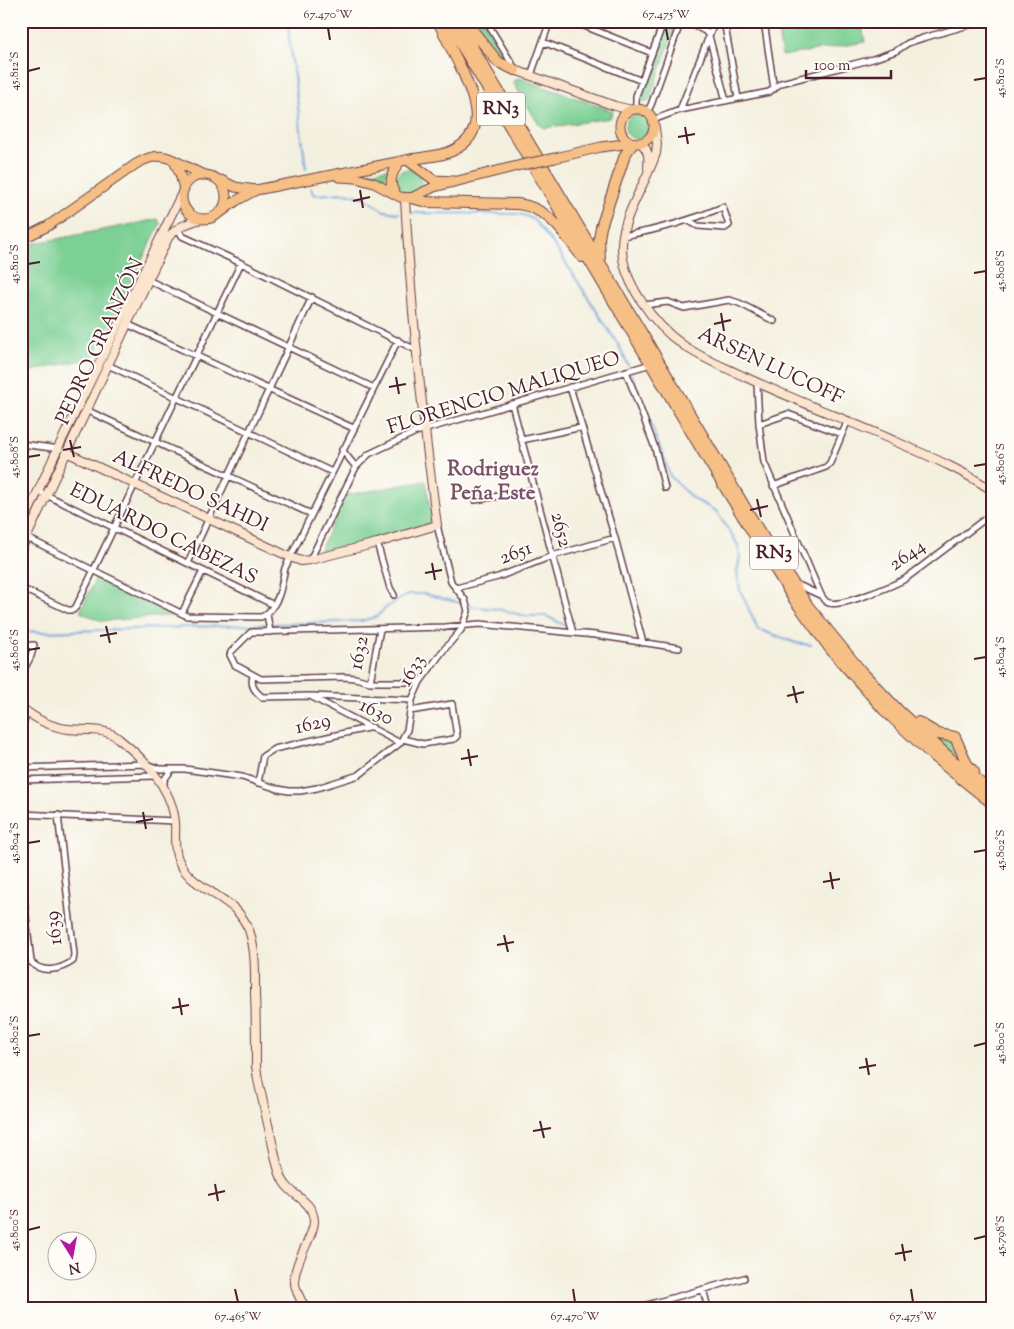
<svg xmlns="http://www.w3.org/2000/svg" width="1014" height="1329" font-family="'Sorts Mill Goudy',serif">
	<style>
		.green { fill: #7cd094; stroke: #637860 }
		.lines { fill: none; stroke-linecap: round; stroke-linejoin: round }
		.stream { stroke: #72a2dc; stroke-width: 2 }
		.street-casing { stroke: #643e46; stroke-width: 8 }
		.secondary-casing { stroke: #643e46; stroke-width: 10 }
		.primary-casing { stroke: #643e46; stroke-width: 11 }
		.highway-casing { stroke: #643e46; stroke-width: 12 }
		.street { stroke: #fff; stroke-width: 5 }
		.secondary { stroke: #fbe5cf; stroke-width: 8 }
		.primary { stroke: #f5bf86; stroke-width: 9 }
		.highway { stroke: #f5bf86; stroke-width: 10 }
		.primary-bridge-casing { stroke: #643e46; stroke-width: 11; stroke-linecap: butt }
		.primary-bridge { stroke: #f5bf86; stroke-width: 9 }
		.ticks { fill: none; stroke: #4a1f2b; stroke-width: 2 }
		.labels { text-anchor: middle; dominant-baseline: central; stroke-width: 4; stroke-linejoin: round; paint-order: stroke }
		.shield { fill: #fdfcf7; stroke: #806168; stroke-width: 1 }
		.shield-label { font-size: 19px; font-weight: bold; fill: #4a1f2b }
		.street-label { font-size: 20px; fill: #4a1f2b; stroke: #fdfcf7 }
		.neighbourhood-label { font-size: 21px; font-weight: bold; fill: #7a526a; stroke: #fdfcf7 }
		.neatline { fill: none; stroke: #4a1f2b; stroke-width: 2 }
		.ticks-label { font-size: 12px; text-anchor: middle; fill: #4a1f2b }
	</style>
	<rect width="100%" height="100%" fill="#fdfcf7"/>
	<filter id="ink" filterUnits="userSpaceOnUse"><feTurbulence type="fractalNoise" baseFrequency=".02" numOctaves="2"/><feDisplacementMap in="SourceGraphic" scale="10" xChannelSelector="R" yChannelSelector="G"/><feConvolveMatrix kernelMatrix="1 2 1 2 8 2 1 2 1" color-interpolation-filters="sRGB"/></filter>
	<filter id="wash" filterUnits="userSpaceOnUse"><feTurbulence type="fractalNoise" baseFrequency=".0096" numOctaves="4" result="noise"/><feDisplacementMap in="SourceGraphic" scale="20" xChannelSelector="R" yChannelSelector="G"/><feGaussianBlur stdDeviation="1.12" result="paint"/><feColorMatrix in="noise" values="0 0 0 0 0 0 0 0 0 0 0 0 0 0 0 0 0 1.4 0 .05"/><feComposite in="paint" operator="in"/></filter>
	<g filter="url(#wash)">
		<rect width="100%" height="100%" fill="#f4f0df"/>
		<path class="green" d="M474 21H484L504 56 509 67 499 57Z
			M776 21H861L865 42 782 56Z
			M669 22H673L675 28 650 99 647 102H643L640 96 666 24Z
			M519 78 613 111 610 118 544 128 539 125 513 82Z
			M625 127a12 12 0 1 1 24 0a12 12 0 1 1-24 0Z
			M390 168 385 176V183L357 175Z
			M395 182a13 13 0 1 1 26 0a13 13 0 1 1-26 0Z
			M158 219 160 224 93 358 21 373V246Z
			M426 481 432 522 317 556 346 495Z
			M96 577 178 615 102 621 80 612Z
			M934 737 950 739 955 748 956 754 954 755Z"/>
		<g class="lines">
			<path class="stream" d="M287 21 306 169
				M310 187 314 195 345 193 354 195 365 198 384 211 399 213
				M411 213 519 214 526 216 534 220 555 246 619 346 628 365
				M631 374 665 460 670 476 692 498 716 511 738 545 740 556 737 572 740 590 758 629 796 643 811 645
				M21 631 43 632 361 621 376 617 387 607 409 594H425L475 607 497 609 526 616H546L564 625 571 632"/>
		</g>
	</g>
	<g filter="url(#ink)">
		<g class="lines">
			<defs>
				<path id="street" d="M486 21 514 67
					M572 21 652 53
					M684 21 705 31 709 36 726 101
					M724 21 738 98
					M764 21 774 89
					M543 42 642 81
					M531 75 550 21
					M636 109V96L664 21
					M680 110 715 21
					M647 112 651 105 681 21
					M653 120 680 110 769 92 781 83 797 79 873 59 896 51 908 43 923 38 983 21
					M178 228 182 236 241 263 416 350
					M623 236C658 230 690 221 723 207L729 225 725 228 698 226 689 221
					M148 280 374 388
					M644 305 668 302 684 308 729 300 739 303 774 321
					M127 324 353 428
					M108 365 332 472
					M626 371 655 448 665 488
					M757 383 759 424 764 462 821 595C823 598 825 602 829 603 842 607 892 586 905 579L993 513
					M570 387 615 538 643 643
					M512 404 573 633
					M86 410 311 514
					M759 424 788 414 842 434
					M522 440 582 427
					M21 444 60 449
					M342 450 356 467
					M773 486 826 467 830 463 848 420
					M38 491 274 605
					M475 500 535 490
					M21 535 187 616 261 617 267 614
					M377 543 390 588 394 595
					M310 560 356 467 369 454 416 432 651 364
					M188 563 312 297
					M796 584 820 595
					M21 588 68 610H73L76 607 241 263
					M456 588 498 577 552 556 615 538
					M182 613 203 571
					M270 632 267 614C282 596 280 590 285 568L398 340
					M21 646 34 645 31 656 21 675
					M253 676C250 686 255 691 262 697L310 696 412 700
					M370 682 380 629
					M420 682H370L355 678 344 677 261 679 235 665 230 655 231 652 251 632 445 627 480 624 595 635 679 648
					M312 697 400 743
					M21 725 29 713
					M403 739 423 744 454 739 457 736 452 704 410 711
					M21 768 146 764 160 769H172
					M21 780 155 776
					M258 783 263 756 274 749 372 727
					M164 787V780L172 769H185L242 777 278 789 289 791H300L317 788 359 775 400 743 407 730 412 700 420 682 442 652 461 630 468 611 465 600 451 582 437 525
					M21 814 175 821
					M21 872 31 962C42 974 60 970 73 961L74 954 58 815
					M703 1289 708 1308
					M636 1308 744 1278"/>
				<path id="secondary" d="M515 70 615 106 632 110
					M655 128 657 144 656 153C647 182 622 216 622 245 621 281 654 325 683 345 701 358 722 366 743 376 794 400 847 420 899 443 931 457 964 471 993 491
					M640 143C649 149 649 158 648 168
					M66 452 290 557 301 561 310 560 377 543 437 525C422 416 411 308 405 199
					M21 528 58 448 182 193
					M21 549 168 238C176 227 188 223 201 219
					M21 707C34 718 51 727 68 729 85 731 106 727 119 739 144 759 172 788 175 822 176 835 173 847 178 859 188 885 218 892 237 911 242 917 246 923 249 930 256 950 255 973 255 994 256 1018 256 1042 256 1066L258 1080 277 1164C279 1172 281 1179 286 1185 296 1198 313 1202 314 1221 314 1229 310 1236 307 1243 295 1269 287 1282 306 1308"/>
				<path id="primary" d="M620 126a17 17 0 1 1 34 0a17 17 0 1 1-34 0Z
					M555 158 601 147 632 143
					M174 161 180 174 184 189
					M182 197a22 22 0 1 1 44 0a22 22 0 1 1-44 0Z
					M339 177 356 178 374 183 400 197 411 198 434 187 521 165
					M221 180 235 187 256 190
					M395 193C387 181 393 172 400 161
					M220 213 236 201 256 190 407 160 434 180 454 181
					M21 237 30 235 48 226 136 164C169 145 175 166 206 175"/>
				<path id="highway" d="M447 21 703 452 793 598 831 650 884 710 933 756 993 804
					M457 21 758 529 808 606 861 671 899 711 952 760 993 793
					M465 21 498 62 515 70
					M407 160C421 157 439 157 452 151 490 133 474 99 462 70 454 54 446 38 438 21
					M411 198 427 202 518 204C550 208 564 234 582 257
					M600 258 599 239 601 227 625 155 631 146 634 143
					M918 722 938 734 955 737 967 764 974 772"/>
			</defs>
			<use href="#street" class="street-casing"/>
			<use href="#secondary" class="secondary-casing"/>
			<use href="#primary" class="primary-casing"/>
			<use href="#highway" class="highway-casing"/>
			<use href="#street" class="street"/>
			<use href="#secondary" class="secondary"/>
			<use href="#primary" class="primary"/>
			<use href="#highway" class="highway"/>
			<defs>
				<path id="primary-bridge" d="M521 165 555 158"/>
			</defs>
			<use href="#primary-bridge" class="primary-bridge-casing"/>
			<use href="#primary-bridge" class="primary-bridge"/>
		</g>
	</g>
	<path class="ticks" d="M328 28 330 40M666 28 668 40M28 71 40 68M974 80 986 78M685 127 688 144M678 137 695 134M360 190 363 208M353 201 370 197M28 264 40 262M974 273 986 271M721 313 724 331M714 324 731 320M396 377 399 394M389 387 406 384M70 440 74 457M63 450 81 447M28 457 40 455M974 466 986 464M757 499 761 517M750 510 768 506M432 563 435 580M425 573 442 570M106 626 110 643M100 636 117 633M28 650 40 648M974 659 986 657M793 686 797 703M787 696 804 692M468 749 471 766M461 759 478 756M143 812 146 829M136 822 153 819M28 843 40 841M974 852 986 850M830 872 833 889M823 882 840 879M504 935 508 952M497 945 514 942M179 998 182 1015M172 1008 189 1005M28 1036 40 1034M974 1046 986 1043M866 1058 869 1075M859 1068 876 1065M540 1121 544 1138M533 1131 551 1128M215 1184 218 1201M208 1195 225 1191M28 1230 40 1227M974 1239 986 1236M902 1244 905 1261M895 1254 912 1251M235 1289 238 1302M573 1289 575 1302M911 1289 913 1302"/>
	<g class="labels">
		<g class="shield">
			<rect x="477" y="92.5" width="48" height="33" rx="4"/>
			<rect x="750" y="536.5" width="48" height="33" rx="4"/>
		</g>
		<g class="shield-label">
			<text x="501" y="109">RN3</text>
			<text x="774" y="553">RN3</text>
		</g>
		<g class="street-label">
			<text transform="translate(101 342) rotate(-65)">PEDRO GRANZÓN</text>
			<text transform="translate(770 367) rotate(25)">ARSEN LUCOFF</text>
			<text transform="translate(504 394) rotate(-17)">FLORENCIO MALIQUEO</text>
			<text transform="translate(190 492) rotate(25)">ALFREDO SAHDI</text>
			<text transform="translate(560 530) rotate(76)">2652</text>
			<text transform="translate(163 535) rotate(26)">EDUARDO CABEZAS</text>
			<text transform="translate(516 554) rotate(-21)">2651</text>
			<text transform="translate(908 556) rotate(-35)">2644</text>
			<text transform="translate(360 653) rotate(-79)">1632</text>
			<text transform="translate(413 671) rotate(-59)">1633</text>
			<text transform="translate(376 713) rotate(27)">1630</text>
			<text transform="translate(313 725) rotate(-13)">1629</text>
			<text transform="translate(55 928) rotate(-97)">1639</text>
		</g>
		<g class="neighbourhood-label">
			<text x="493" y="470">Rodriguez<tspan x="493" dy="24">Peña Este</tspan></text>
		</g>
	</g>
	<rect width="1014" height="1329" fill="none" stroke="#fdfcf7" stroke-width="55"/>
	<g transform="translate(72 1256) rotate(169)"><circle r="24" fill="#fdfcf7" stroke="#b5a4a5"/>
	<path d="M0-4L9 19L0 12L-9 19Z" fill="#b5179e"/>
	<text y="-8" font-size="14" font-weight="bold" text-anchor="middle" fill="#4a1f2b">N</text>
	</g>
	<path d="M806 70v8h85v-8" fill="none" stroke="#4a1f2b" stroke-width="2.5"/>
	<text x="814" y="70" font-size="15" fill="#4a1f2b" stroke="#fdfcf7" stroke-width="4" paint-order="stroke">100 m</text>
	<rect x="28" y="28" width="958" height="1274" class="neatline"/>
	<g class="ticks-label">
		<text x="328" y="18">67.470°W</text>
		<text x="666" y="18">67.475°W</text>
		<text transform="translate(14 71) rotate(-90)" y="4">45.812°S</text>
		<text transform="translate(1000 78) rotate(-90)" y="4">45.810°S</text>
		<text transform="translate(14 264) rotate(-90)" y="4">45.810°S</text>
		<text transform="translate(1000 271) rotate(-90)" y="4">45.808°S</text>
		<text transform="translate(14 457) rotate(-90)" y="4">45.808°S</text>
		<text transform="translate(1000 464) rotate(-90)" y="4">45.806°S</text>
		<text transform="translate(14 650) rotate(-90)" y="4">45.806°S</text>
		<text transform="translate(1000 657) rotate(-90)" y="4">45.804°S</text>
		<text transform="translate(14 843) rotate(-90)" y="4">45.804°S</text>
		<text transform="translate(1000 850) rotate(-90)" y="4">45.802°S</text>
		<text transform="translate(14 1036) rotate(-90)" y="4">45.802°S</text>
		<text transform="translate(1000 1043) rotate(-90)" y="4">45.800°S</text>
		<text transform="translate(14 1230) rotate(-90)" y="4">45.800°S</text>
		<text transform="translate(1000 1236) rotate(-90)" y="4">45.798°S</text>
		<text x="238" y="1320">67.465°W</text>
		<text x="575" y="1320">67.470°W</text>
		<text x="913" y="1320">67.475°W</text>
	</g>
</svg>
